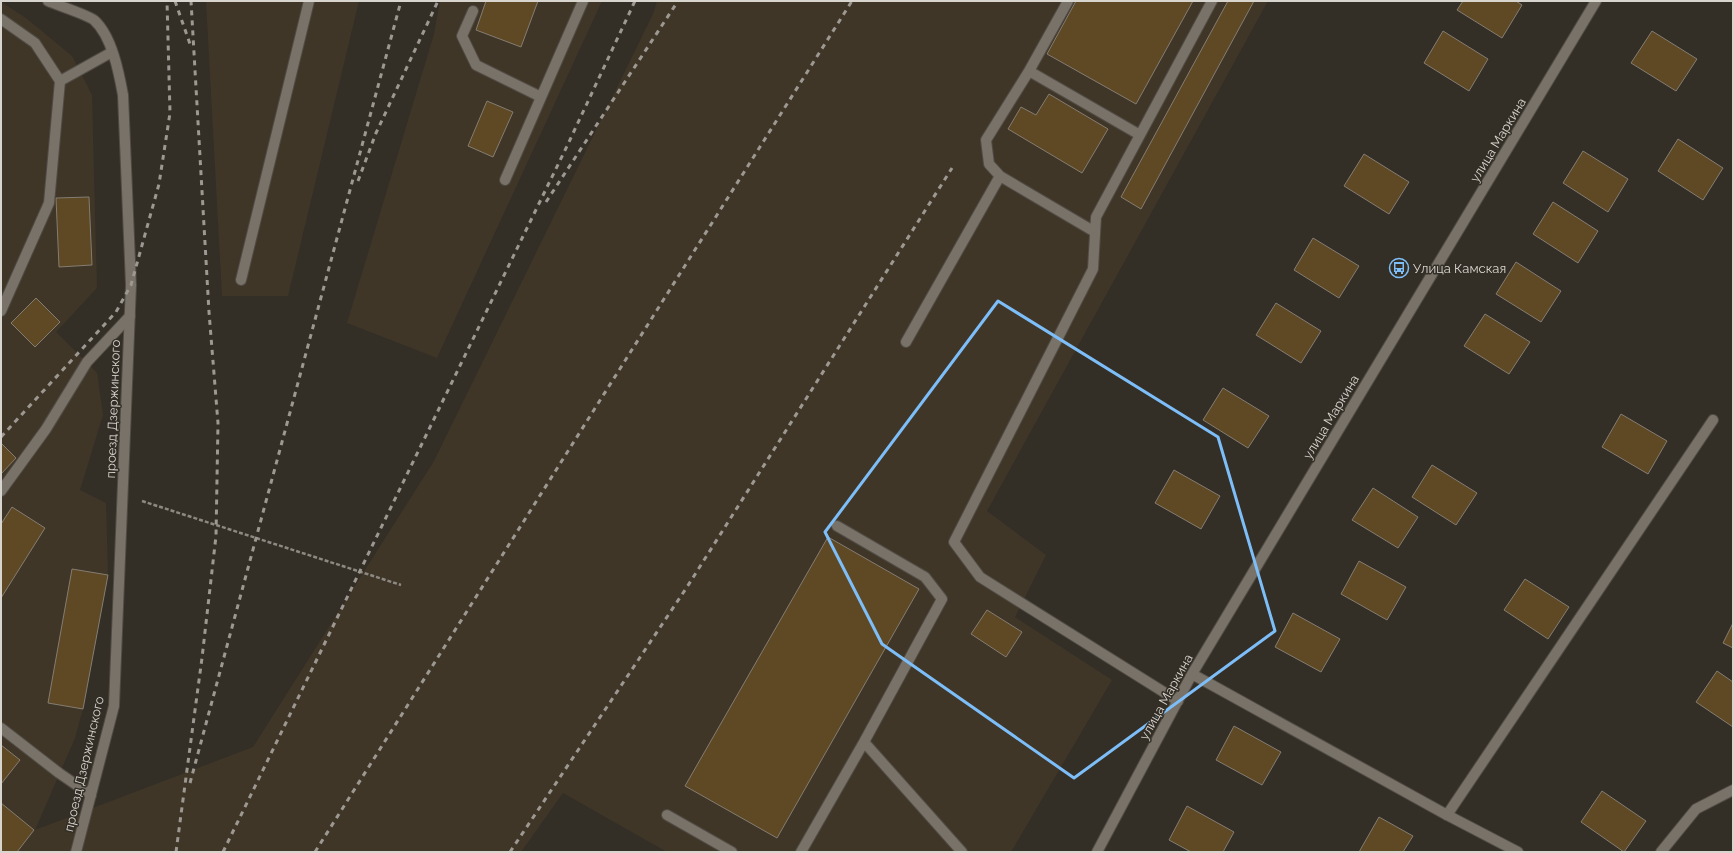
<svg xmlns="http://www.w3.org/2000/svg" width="1734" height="853" font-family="Raleway,sans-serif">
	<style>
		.built { fill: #3f3628 }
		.building { fill: #5f4924; stroke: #847d73 }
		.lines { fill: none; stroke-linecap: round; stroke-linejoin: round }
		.lane-casing { stroke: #504b44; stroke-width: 12 }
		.street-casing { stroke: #504b44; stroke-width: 12 }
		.path { stroke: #8d8982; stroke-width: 2.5; stroke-dasharray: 4 2; stroke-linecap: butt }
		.lane { stroke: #787268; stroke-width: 10 }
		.street { stroke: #787268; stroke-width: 10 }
		.rail { stroke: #9d9992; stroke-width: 3; stroke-dasharray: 5 5; stroke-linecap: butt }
		.marked { fill: none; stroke: #7dbef9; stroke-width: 3; stroke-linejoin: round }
		.labels { text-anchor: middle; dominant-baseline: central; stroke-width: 3; stroke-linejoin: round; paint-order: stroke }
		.street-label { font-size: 13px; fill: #d8d5cf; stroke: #332e26 }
		.poi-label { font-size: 13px; fill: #d8d5cf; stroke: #332e26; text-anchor: start }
	</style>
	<rect width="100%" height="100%" fill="#332e26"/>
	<path class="built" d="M206 1H359L288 296H222Z
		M440 1H602L437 358 347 323 434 34Z
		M657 1H1268L987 511 1046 555 1015 617 1112 680 1011 852H667L563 793 521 852H1V2L26 18 72 56 92 95 97 288 56 332 97 373 103 415 80 490 106 503 108 575 83 709 75 738 35 830 253 747 434 461 653 14Z"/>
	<path class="building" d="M486 1H538L521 47 476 30Z
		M1076 1H1193L1136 104 1047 54Z
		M1228 1H1254L1141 209 1121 197Z
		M1463 1H1516L1522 5 1502 38 1457 10Z
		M1443 31 1488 59 1469 91 1424 63Z
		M1652 31 1697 59 1676 91 1631 63Z
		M1049 94 1108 129 1082 173 1008 129 1021 107 1036 115Z
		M487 101 513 112 493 157 468 146Z
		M1678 139 1723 168 1703 200 1658 171Z
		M1583 151 1628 179 1608 212 1563 183Z
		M1364 154 1409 182 1389 214 1344 186Z
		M89 197 92 265 59 267 56 198Z
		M1553 202 1598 231 1578 263 1533 234Z
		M1313 238 1359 266 1339 298 1294 270Z
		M1516 262 1561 291 1541 322 1496 294Z
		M36 298 60 322 35 347 11 323Z
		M1276 303 1321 331 1301 363 1256 335Z
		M1485 314 1530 342 1509 374 1464 346Z
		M1223 388 1269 416 1248 448 1203 420Z
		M1621 414 1667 441 1648 474 1602 447Z
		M1 443 16 458 1 474Z
		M1432 465 1477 493 1456 525 1412 497Z
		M1174 470 1220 496 1201 529 1155 503Z
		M1373 488 1418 517 1398 548 1352 520Z
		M12 507 45 528 1 598V524Z
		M828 537 919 589 777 838 685 786Z
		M1359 561 1406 587 1387 620 1341 594Z
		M72 569 108 575 83 709 48 703Z
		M1525 579 1569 607 1548 639 1504 610Z
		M987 610 1022 632 1006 657 971 634Z
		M1293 613 1340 639 1321 672 1275 647Z
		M1733 623V648L1723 643Z
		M1717 671 1733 682V727L1696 702Z
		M1234 726 1281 752 1262 785 1216 760Z
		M1 745 20 760 1 784Z
		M1602 791 1646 821 1624 852 1581 822Z
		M1 803 34 830 17 852H1Z
		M1187 806 1234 832 1223 852H1191L1169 840Z
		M1379 817 1413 836 1403 852H1359Z"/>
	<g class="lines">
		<defs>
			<path id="lane" d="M473 11 462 36 476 65 541 97
				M1 19 35 43 60 81
				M1029 71 1068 1
				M505 180 583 1
				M1095 232 1000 176 989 164 986 140 1029 71 1140 135
				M241 280 309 1
				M1 311 49 203 60 81 112 52
				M906 342 1000 176
				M1 491 46 429 87 362 130 316
				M837 526 925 577 942 599 864 742 962 852
				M1178 701 980 577 954 542 1093 269 1096 217 1212 1
				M1 728 59 773 91 795
				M667 815 732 852
				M1447 815 1713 420
				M801 852 864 742"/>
			<path id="street" d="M48 1C57 5 88 15 94 20 112 36 119 73 123 95L131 285 114 706 76 852
				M1192 674 1447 815 1518 852
				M1097 852 1192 674 1596 1
				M1661 852 1696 809 1733 790"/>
		</defs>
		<use href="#lane" class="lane-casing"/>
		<use href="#street" class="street-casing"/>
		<path class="path" d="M142 501 401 585"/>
		<use href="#lane" class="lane"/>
		<use href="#street" class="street"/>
		<path class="rail" d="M175 1 190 44
			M358 181 376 133 438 1
			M546 202 678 1
			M1 437 116 312 131 285 159 184 170 113 167 1
			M190 783 401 1
			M176 852 202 658 216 536 218 423 209 312 191 1
			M223 852 568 144 635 1
			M315 852 852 1
			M510 852 687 587 952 168"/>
	</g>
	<path class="marked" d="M998 301 1218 437 1275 631 1074 778 882 644 825 532Z"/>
	<defs>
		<symbol id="bus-ring" viewBox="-11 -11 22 22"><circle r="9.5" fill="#332e26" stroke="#7dbef9" stroke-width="1.5"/><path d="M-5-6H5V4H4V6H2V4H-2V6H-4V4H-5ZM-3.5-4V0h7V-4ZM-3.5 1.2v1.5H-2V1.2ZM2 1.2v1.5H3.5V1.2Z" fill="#7dbef9"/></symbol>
	</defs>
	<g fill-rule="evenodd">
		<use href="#bus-ring" x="1388" y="257" width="22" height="22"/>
	</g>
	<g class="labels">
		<g class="street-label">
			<text transform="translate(1498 140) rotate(-59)">улица Маркина</text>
			<text transform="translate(113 409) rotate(-88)">проезд Дзержинского</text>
			<text transform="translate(1331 417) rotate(-59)">улица Маркина</text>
			<text transform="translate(1166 697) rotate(-61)">улица Маркина</text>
			<text transform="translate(84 764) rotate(-77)">проезд Дзержинского</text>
		</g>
		<g class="poi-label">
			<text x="1413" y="268">Улица Камская</text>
		</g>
	</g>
	<rect width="1734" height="853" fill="none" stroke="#d8d5cf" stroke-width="4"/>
</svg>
